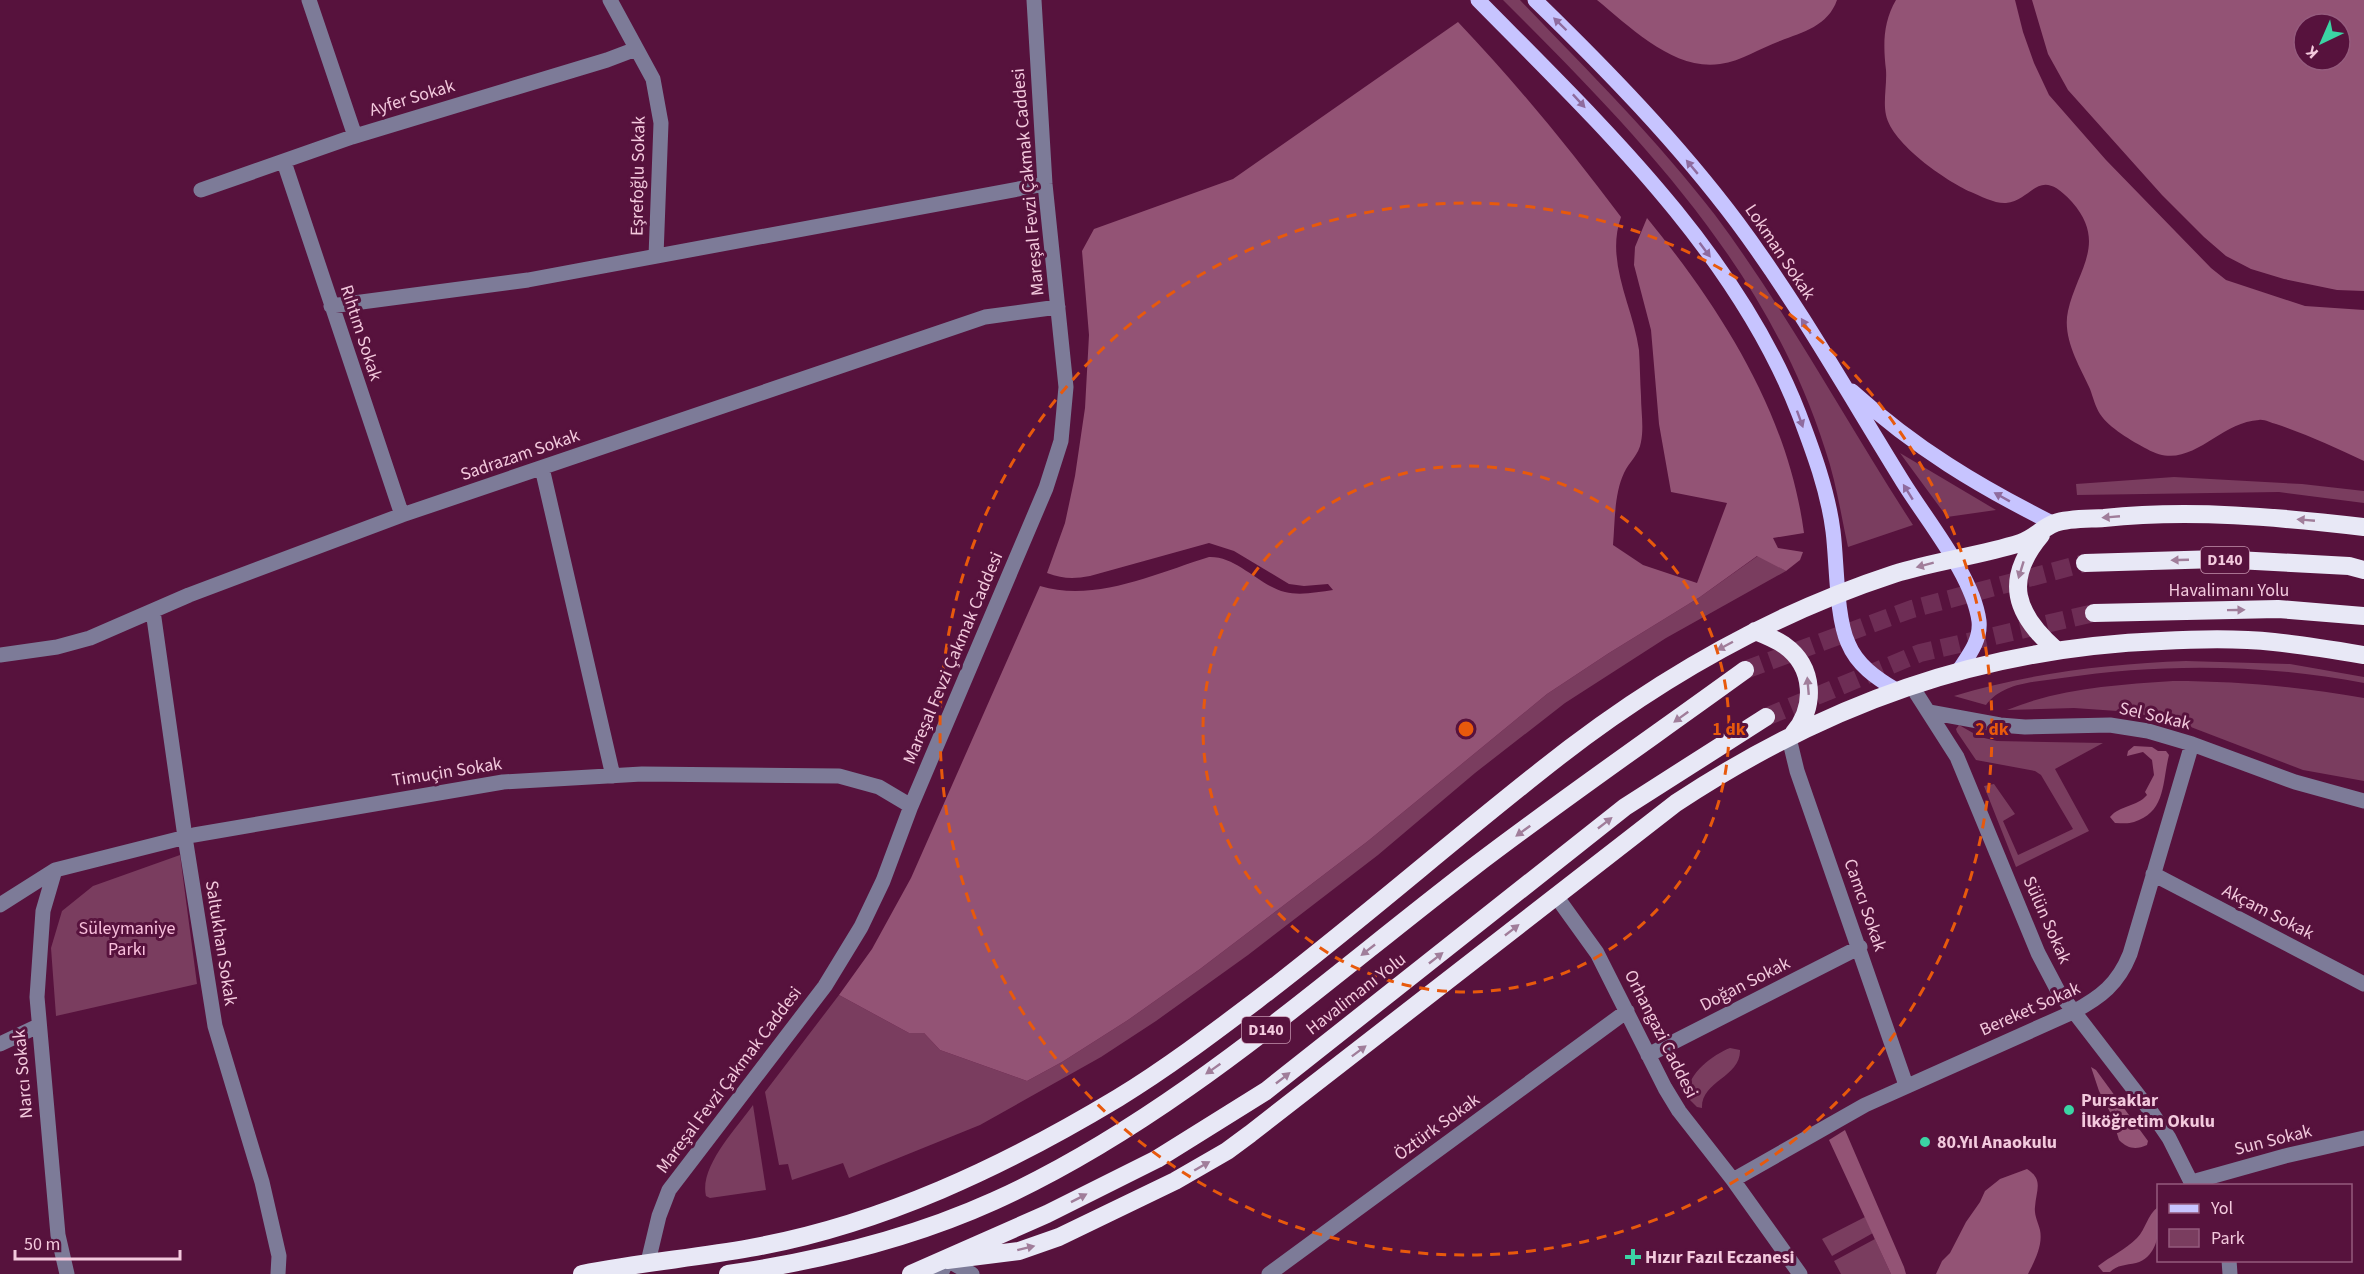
<svg xmlns="http://www.w3.org/2000/svg" width="2364" height="1274" font-family="'Source Sans 3',sans-serif">
	<style>
		.green { fill: #7a3d5f }
		.forest { fill: #935375; fill-rule: evenodd }
		.lines { fill: none; stroke-linecap: round; stroke-linejoin: round }
		.highway-tunnel { stroke: #6e2d55; stroke-width: 18; stroke-dasharray: 18 9; stroke-linecap: butt }
		.minor { stroke: #7d7b98; stroke-width: 15 }
		.major { stroke: #c7c4ff; stroke-width: 15 }
		.highway { stroke: #e8e8f6; stroke-width: 18 }
		.oneway { fill: #8f6b9e }
		.oneway2 { fill: #a07d9a }
		.ring { fill: none; stroke: #e8590c; stroke-width: 3; stroke-dasharray: 10 8 }
		.poi-dot { fill: #3bd4a4; stroke: #57123d; stroke-width: 2 }
		.labels { text-anchor: middle; dominant-baseline: central; stroke-width: 6; stroke-linejoin: round; paint-order: stroke }
		.shield { fill: #57123d; stroke: #c492ad; stroke-width: 1.5 }
		.shield-label { font-size: 16px; font-weight: bold; fill: #f3c9dd }
		.street-label { font-size: 18px; fill: #f3c9dd; stroke: #57123d }
		.park-label { font-size: 18px; fill: #fac0dd; stroke: #57123d }
		.poi-label { font-size: 18px; font-weight: bold; fill: #f3c9dd; stroke: #57123d; text-anchor: start }
		.centre { fill: #e8590c; stroke: #57123d; stroke-width: 3 }
		.ring-label { font-size: 18px; text-anchor: middle; font-weight: bold; fill: #e8590c; stroke: #57123d; stroke-width: 6; stroke-linejoin: round; paint-order: stroke }
	</style>
	<rect width="100%" height="100%" fill="#57123d"/>
	<path class="green" d="M1503 0H1520C1587 70 1656 138 1715 215 1788 313 1846 422 1913 525L1848 547C1841 515 1836 481 1825 449 1767 266 1636 133 1503 0Z
		M1900 453 1996 510 1947 517Z
		M2174 477 2302 484 2364 491V503L2279 492 2077 495 2076 484Z
		M1759 555 1786 571 1666 638 1565 703 1475 773 1378 855 1248 955 1156 1021 1101 1057 980 1125 849 1178 843 1163 792 1180 788 1164 779 1165 765 1092 839 995 909 1033H924L940 1050 1027 1081 1062 1062 1128 1020 1200 969 1368 841 1547 694 1609 653 1700 597Z
		M2186 661 2290 664 2364 677V683C2265 664 2162 663 2062 678 2035 682 2003 682 1986 705L1954 696C2030 673 2107 664 2186 661Z
		M2173 681C2239 681 2299 687 2364 698V781L2303 770 2183 724 2132 712 2074 708 2007 710C2061 688 2115 685 2173 681Z
		M1959 725 1980 737 1997 741 2103 743 2055 769 2089 831 2016 867 1984 786 1994 784 2015 814 2003 821 2018 855 2073 829 2041 775 2035 771 1976 760 1957 732 1956 729Z
		M180 855 197 984 56 1016 51 948 62 911 93 886Z
		M1730 1048 1740 1050C1741 1077 1701 1081 1702 1108L1697 1107 1688 1098C1684 1076 1712 1055 1730 1048Z
		M753 1105 766 1190 710 1198 706 1196C699 1167 736 1129 753 1105Z
		M1865 1217 1873 1233 1832 1256 1822 1239Z
		M1875 1239 1891 1274H1841L1834 1261Z"/>
	<path class="forest" d="M1597 0H1837C1828 26 1803 32 1780 41 1760 48 1742 61 1720 64 1674 71 1630 27 1597 0Z
		M1896 0H2015L2023 32 2034 63 2049 95 2106 160 2211 268 2226 280 2305 306 2364 310V461C2335 447 2306 434 2276 424 2271 423 2264 419 2259 420 2217 422 2190 474 2147 449 2132 441 2109 428 2100 414 2095 406 2093 397 2090 389 2079 365 2062 338 2068 311 2077 270 2108 243 2072 202 2038 164 2034 200 2006 203 1996 204 1980 196 1971 192 1946 181 1892 144 1886 115 1883 101 1887 85 1886 70 1883 45 1883 22 1896 0Z
		M2032 0H2364V291L2337 290 2284 279 2251 269 2226 256 2204 237 2162 195 2068 90 2048 54ZM2304 24H2340V60H2304Z
		M1458 22C1517 84 1570 149 1621 217 1605 262 1633 306 1639 350 1640 365 1640 381 1641 396 1641 411 1644 427 1641 442 1639 455 1629 462 1624 473 1614 494 1615 523 1613 545L1643 565 1697 583 1727 503 1671 492 1659 424 1651 330 1634 265 1635 247 1647 218C1721 309 1788 413 1804 533L1773 538 1778 548 1803 552 1800 560 1786 571 1757 556 1700 597 1609 653 1547 694 1368 841 1200 969 1128 1020 1062 1062 1027 1081 940 1050 924 1033H909L839 995 872 949 911 878 1040 586C1095 603 1157 573 1209 557 1237 556 1258 585 1285 592 1300 596 1318 592 1333 590L1328 584 1304 586 1289 584 1234 551 1209 543 1090 576C1074 579 1063 579 1047 573L1065 523 1075 476 1085 408 1089 335 1082 251 1094 229 1233 179Z
		M2134 746 2152 747 2158 751H2166L2169 755C2162 783 2166 812 2134 822 2128 824 2122 823 2115 823L2110 817C2120 805 2137 807 2147 795L2145 792 2154 775 2152 760 2143 752 2127 756 2128 751Z
		M2091 1067 2096 1070 2148 1141 2147 1145C2136 1150 2128 1149 2119 1140L2111 1114 2099 1091Z
		M1845 1130 1904 1267 1906 1274H1891L1829 1140Z
		M2027 1169C2044 1180 2036 1190 2035 1207 2034 1215 2038 1222 2040 1230 2043 1245 2035 1260 2028 1274H1936L1942 1261 1950 1253 1966 1222 1980 1202 1985 1191 2000 1179Z
		M2158 1207C2160 1227 2160 1256 2136 1263 2126 1265 2117 1265 2110 1272H2103L2098 1266C2111 1256 2125 1250 2137 1238 2146 1229 2147 1215 2158 1207Z"/>
	<g class="lines">
		<path class="highway-tunnel" d="M1745 670 1912 609 2085 563
			M1766 717 1920 653 2094 613"/>
		<path class="minor" d="M309 0 355 136
			M610 0 653 79 661 123 656 256
			M284 162 402 515
			M201 190 352 137 607 60 636 49
			M331 306 528 280 1045 184
			M542 468 613 776
			M153 611 185 837 215 1026 262 1182 279 1256 278 1274
			M0 655 57 647 90 638 189 595 402 515 985 317 1058 307
			M1911 685 1957 757 2038 953 2058 991 2152 1113 2169 1138 2193 1186
			M1929 712 2000 725 2025 727 2110 725 2148 731 2192 744 2295 782 2364 801
			M1789 738 1797 771 1906 1085
			M55 870 43 911 37 997 58 1235 67 1274
			M2153 874 2364 984
			M1556 896 1597 953 1665 1088 1679 1111 1733 1180 1800 1274
			M0 905 55 870 194 835 503 782 642 774 839 776 879 787 911 806
			M0 1044 38 1026
			M1648 1055 1860 947
			M1733 1180 1865 1105 2073 1012C2101 997 2118 984 2130 954L2192 744
			M2192 1182 2285 1156 2364 1138
			M2229 1260 2230 1274
			M648 1262 659 1216 669 1190 825 986 861 927 883 881 911 806 1046 488 1061 441 1066 387 1045 184 1034 0
			M941 1274 947 1260 972 1274
			M1269 1274 1627 1011"/>
		<path class="major" d="M1478 0C1598 122 1736 251 1799 414 1813 451 1828 491 1833 531 1837 562 1836 617 1848 643 1857 665 1876 678 1896 690
			M1535 0C1606 69 1677 142 1737 222 1798 304 1849 395 1903 482 1927 521 1973 576 1979 621 1981 640 1969 655 1959 670
			M1852 391C1915 448 1978 486 2054 524"/>
		<path class="highway" d="M2041 535C2003 580 2015 614 2056 650
			M2085 563 2218 559 2349 566 2364 570
			M2094 613 2278 609 2364 616
			M1755 631C1765 635 1775 639 1784 645 1815 667 1816 708 1793 734
			M947 1260 1019 1251 1059 1237 1175 1181 1227 1151 1250 1134 1676 803C1826 704 1980 648 2161 641 2198 639 2237 638 2274 642 2304 645 2334 650 2364 655
			M582 1274C637 1263 694 1258 750 1248 881 1225 1005 1166 1118 1098 1167 1068 1212 1034 1257 1000 1353 927 1443 848 1538 773 1645 687 1762 617 1894 574 1935 561 1979 556 2020 543 2033 539 2042 528 2055 523 2069 518 2089 519 2104 518 2190 509 2279 517 2364 527
			M728 1274C818 1261 910 1239 994 1201 1171 1121 1319 985 1472 868 1561 800 1654 736 1745 670
			M911 1274 1047 1214 1157 1159 1266 1091 1625 807 1766 717"/>
	</g>
	<defs><path id="oneway-solid" d="M-6-.8H1V-3.2L6.5 0L1 3.2V.8H-6Z" transform="scale(1.5)"/></defs>
	<g class="oneway">
		<use href="#oneway-solid" transform="translate(1560 24) rotate(-136)"/>
		<use href="#oneway-solid" transform="translate(1579 101) rotate(47)"/>
		<use href="#oneway-solid" transform="translate(1692 167) rotate(-130)"/>
		<use href="#oneway-solid" transform="translate(1705 250) rotate(53)"/>
		<use href="#oneway-solid" transform="translate(1806 326) rotate(-122)"/>
		<use href="#oneway-solid" transform="translate(1800 419) rotate(70)"/>
		<use href="#oneway-solid" transform="translate(1908 492) rotate(-122)"/>
		<use href="#oneway-solid" transform="translate(2002 497) rotate(-151)"/>
	</g>
	<g class="oneway2">
		<use href="#oneway-solid" transform="translate(2111 517) rotate(175)"/>
		<use href="#oneway-solid" transform="translate(2306 520) rotate(-175)"/>
		<use href="#oneway-solid" transform="translate(2180 560) rotate(178)"/>
		<use href="#oneway-solid" transform="translate(1925 565) rotate(165)"/>
		<use href="#oneway-solid" transform="translate(2021 570) rotate(107)"/>
		<use href="#oneway-solid" transform="translate(2236 610) rotate(-1)"/>
		<use href="#oneway-solid" transform="translate(1725 646) rotate(152)"/>
		<use href="#oneway-solid" transform="translate(1808 686) rotate(-95)"/>
		<use href="#oneway-solid" transform="translate(1681 717) rotate(144)"/>
		<use href="#oneway-solid" transform="translate(1605 823) rotate(-38)"/>
		<use href="#oneway-solid" transform="translate(1523 831) rotate(144)"/>
		<use href="#oneway-solid" transform="translate(1512 930) rotate(-38)"/>
		<use href="#oneway-solid" transform="translate(1368 950) rotate(142)"/>
		<use href="#oneway-solid" transform="translate(1436 958) rotate(-38)"/>
		<use href="#oneway-solid" transform="translate(1359 1051) rotate(-37)"/>
		<use href="#oneway-solid" transform="translate(1213 1069) rotate(145)"/>
		<use href="#oneway-solid" transform="translate(1283 1078) rotate(-38)"/>
		<use href="#oneway-solid" transform="translate(1202 1166) rotate(-30)"/>
		<use href="#oneway-solid" transform="translate(1079 1198) rotate(-27)"/>
		<use href="#oneway-solid" transform="translate(1026 1248) rotate(-14)"/>
	</g>
	<g class="ring">
		<circle cx="1466" cy="729" r="263"/>
		<circle cx="1466" cy="729" r="526"/>
	</g>
	<g class="poi-dot">
		<circle cx="2069" cy="1110" r="6"/>
		<circle cx="1925" cy="1142" r="6"/>
		<path d="M1630 1248h6v6h6v6h-6v6h-6v-6h-6v-6h6z"/>
	</g>
	<g class="labels">
		<g class="shield">
			<rect x="2201" y="547" width="48" height="26" rx="4.5"/>
			<rect x="1242" y="1017" width="48" height="26" rx="4.5"/>
		</g>
		<g class="shield-label">
			<text x="2225" y="560">D140</text>
			<text x="1266" y="1030">D140</text>
		</g>
		<g class="street-label">
			<text transform="translate(412 98) rotate(-17)">Ayfer Sokak</text>
			<text transform="translate(638 176) rotate(-89)">Eşrefoğlu Sokak</text>
			<text transform="translate(1028 182) rotate(-95)">Mareşal Fevzi Çakmak Caddesi</text>
			<text transform="translate(1780 252) rotate(56)">Lokman Sokak</text>
			<text transform="translate(361 333) rotate(72)">Rıhtım Sokak</text>
			<text transform="translate(520 455) rotate(-19)">Sadrazam Sokak</text>
			<text x="2229" y="590">Havalimanı Yolu</text>
			<text transform="translate(953 658) rotate(-67)">Mareşal Fevzi Çakmak Caddesi</text>
			<text transform="translate(2155 716) rotate(13)">Sel Sokak</text>
			<text transform="translate(447 772) rotate(-9)">Timuçin Sokak</text>
			<text transform="translate(1865 905) rotate(71)">Camcı Sokak</text>
			<text transform="translate(2268 912) rotate(27)">Akçam Sokak</text>
			<text transform="translate(2047 920) rotate(66)">Sülün Sokak</text>
			<text transform="translate(221 943) rotate(81)">Saltukhan Sokak</text>
			<text transform="translate(1745 984) rotate(-27)">Doğan Sokak</text>
			<text transform="translate(1356 994) rotate(-38)">Havalimanı Yolu</text>
			<text transform="translate(2030 1009) rotate(-24)">Bereket Sokak</text>
			<text transform="translate(1661 1034) rotate(63)">Orhangazi Caddesi</text>
			<text transform="translate(23 1074) rotate(-95)">Narcı Sokak</text>
			<text transform="translate(729 1080) rotate(-53)">Mareşal Fevzi Çakmak Caddesi</text>
			<text transform="translate(1437 1127) rotate(-36)">Öztürk Sokak</text>
			<text transform="translate(2273 1140) rotate(-14)">Sun Sokak</text>
		</g>
		<g class="park-label">
			<text x="127" y="928">Süleymaniye<tspan x="127" dy="21">Parkı</tspan></text>
		</g>
		<g class="poi-label">
			<text x="2081" y="1100">Pursaklar<tspan x="2081" dy="21">İlköğretim Okulu</tspan></text>
			<text x="1937" y="1142">80.Yıl Anaokulu</text>
			<text x="1645" y="1257">Hızır Fazıl Eczanesi</text>
		</g>
	</g>
	<circle cx="1466" cy="729" r="9" class="centre"/>
	<g class="ring-label">
		<text x="1729" y="735">1 dk</text>
		<text x="1992" y="735">2 dk</text>
	</g>
	<rect x="2157" y="1184" width="195" height="78" fill="#57123d" stroke="#955b7d" stroke-width="1.5"/>
	<rect x="2169" y="1204" width="30" height="9" fill="#c7c4ff" stroke="#955b7d" stroke-width="1.5"/>
	<text x="2211" y="1214" font-size="18" fill="#f3c9dd">Yol</text>
	<rect x="2169" y="1229" width="30" height="18" fill="#7a3d5f" stroke="#955b7d" stroke-width="1.5"/>
	<text x="2211" y="1244" font-size="18" fill="#f3c9dd">Park</text>
	<g transform="translate(2322 42) rotate(224)"><circle r="28" fill="#57123d" stroke="#955b7d" stroke-width="1.5"/>
	<path d="M0-4.5L10 22L0 15L-10 22Z" fill="#3bd4a4"/>
	<text y="-9" font-size="16" font-weight="bold" text-anchor="middle" fill="#f3c9dd">K</text>
	</g>
	<path d="M15 1250v9h165v-9" fill="none" stroke="#f3c9dd" stroke-width="3"/>
	<text x="24" y="1250" font-size="18" fill="#f3c9dd" stroke="#57123d" stroke-width="4.5" paint-order="stroke">50 m</text>
</svg>
